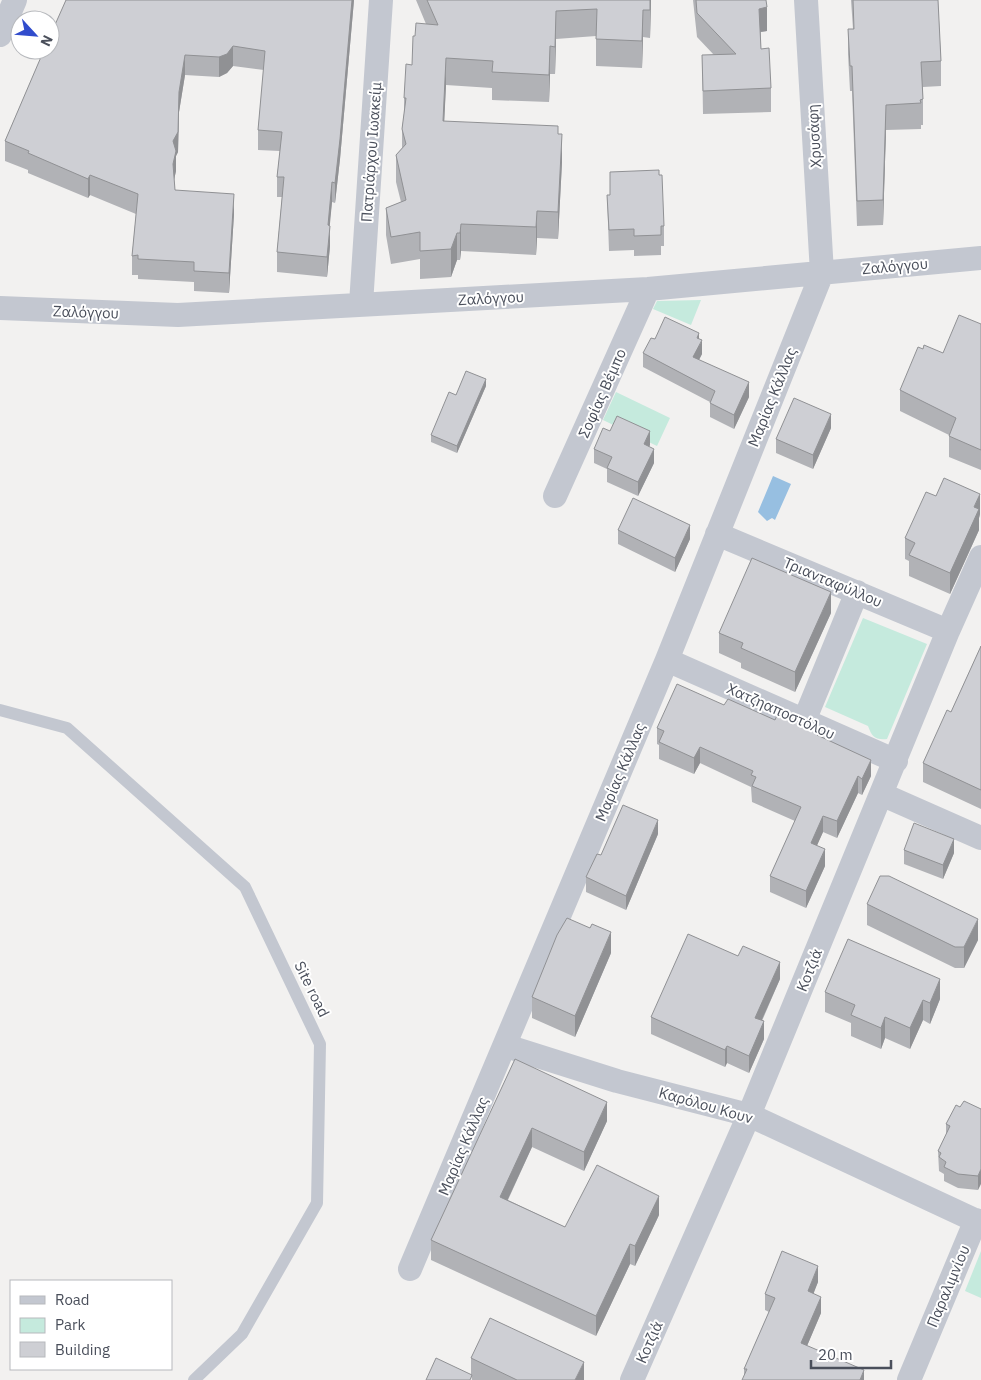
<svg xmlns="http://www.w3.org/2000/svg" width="981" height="1380" font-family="'IBM Plex Sans',sans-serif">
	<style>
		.green { fill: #c5eadd }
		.water { fill: #97bfe1 }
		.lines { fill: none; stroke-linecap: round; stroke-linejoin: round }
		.lane { stroke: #c3c7d0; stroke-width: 12 }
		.street { stroke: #c3c7d0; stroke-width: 24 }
		.wall { fill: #b1b2b6 }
		.shaded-wall { fill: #909194 }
		.building { fill: #cecfd4; stroke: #909194 }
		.labels { text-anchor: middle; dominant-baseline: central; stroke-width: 4; stroke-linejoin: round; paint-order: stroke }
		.street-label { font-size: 15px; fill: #4a4f5b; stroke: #fff }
	</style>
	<rect width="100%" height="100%" fill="#f2f1f0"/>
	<path class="green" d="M701 300 691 325 653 309 657 301Z
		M616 392 670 418 657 446 603 420Z
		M863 618 927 644 887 739C875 740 872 737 868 726L825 707Z
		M981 1251V1298L965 1291Z"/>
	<path class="water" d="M773 476 791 484 775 520 772 518 767 521 758 512Z"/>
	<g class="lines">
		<path class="lane" d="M0 710 67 728 245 887 320 1044 317 1203 242 1334 194 1380"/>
		<path class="street" d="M0 35 15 0
			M361 304 381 0
			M0 308 178 315 648 289 981 258
			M555 496 648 289
			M717 534 948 631
			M667 660 896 761
			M804 721 857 592
			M881 794 981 838
			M506 1046 617 1081 749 1115 981 1223
			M410 1269 667 660 822 273 806 0
			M632 1380 749 1115 948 631 981 557
			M909 1380 976 1220"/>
	</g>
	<path class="wall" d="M66 0H354L340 159 335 203 332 202 329 226 330 246 327 277 277 272V252L282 197H277V177L280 151 258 150V130L264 70 233 66 227 73 219 77 185 75 179 112 178 152 176 156V171L174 180 175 190 234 214 229 293 194 291V282L138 279V275H132V256L136 214 90 195 88 198 28 173V170L5 161V141Z
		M416 0H651L650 38 643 37 642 68 596 66V36L556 39 555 74H550L549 102 492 100V88L446 85 444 121 558 134 562 162 558 239 537 238 536 255 461 251 460 260H457L451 277 420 279V259L391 264 386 235V208L401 202 396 182V155L402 148V129L404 114V98L412 65 415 36 426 24Z
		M693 0H766L767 31 761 32V49L771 88V112L703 114 702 55H714L697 37Z
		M851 0H938L941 61V86L923 87V125H921V129L886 130 883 225 857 226 852 91H850L848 54V29H853Z
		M610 172 664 226V246H661V255L634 256V250L609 251 607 195H610Z
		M981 324V470L949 457V435L900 411V390L943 353Z
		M655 339H699L702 354 699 360 749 397 734 429 710 417V402L643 367V353Z
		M486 386 457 453 431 442V435L456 395Z
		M831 428 813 469 776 453V439Z
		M610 431 650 445 649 446 654 463 638 496 607 482V469L594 463V449Z
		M980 514 979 518V530L950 594 909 576V561L905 559V538Z
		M618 530 690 539 675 572 618 544Z
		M831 613 795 692 741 668V663L719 653V633Z
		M981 646V809L923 782V763L951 712Z
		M724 705 775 720 818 736 871 776 862 795 858 793 837 838 823 832 817 845 825 866 806 908 770 892V876L795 821 752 802 751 787 700 763 694 774 659 759V745L657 744V728Z
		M658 834 626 910 586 892V877L601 855Z
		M904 850 954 853 943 879 904 864Z
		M867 904 978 940 964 968H955L867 925Z
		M611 953 575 1037 532 1018V997Z
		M780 979 762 1021 764 1039 749 1073 727 1063 725 1067 651 1034V1017Z
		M825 992 940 999 930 1024 923 1020 910 1049 885 1038 881 1049 851 1036V1023L825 1012Z
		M515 1059 607 1121 584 1171 532 1147 508 1200 565 1227 659 1215 635 1266 630 1264 596 1336 431 1260V1240Z
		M960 1107 981 1109 978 1190 958 1188 944 1181V1174L939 1171 938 1151 946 1135V1124Z
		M818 1282 813 1293 821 1313 807 1346 864 1380 744 1375V1369L769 1312 765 1310V1294Z
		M471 1358 584 1380H472L471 1374Z"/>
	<path class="shaded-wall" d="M352 0H354L340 159 335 203V183Z
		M650 0H651L650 38Z
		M767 7V31L759 32V9Z
		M643 10V37L642 68V41Z
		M556 11V39L555 74V47Z
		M233 46V66L227 73 219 77V57Z
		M550 46V74L549 102V75Z
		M185 55V75L179 112 178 152 176 156V171L173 184V141L179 92Z
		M446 58V85L443 148V121Z
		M886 105V130L883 225V200Z
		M562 134V162L558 239V212Z
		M90 175V195L88 198V179Z
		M332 182V202L328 245V225Z
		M234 194V214L229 293V273Z
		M537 211V238L536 255V227Z
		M461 224V251L460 260V233Z
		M330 226V246L327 277V257Z
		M457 233V260L451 277V249Z
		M699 333V346L702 340V354L693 371V357L697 338Z
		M486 379V386L457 453V446Z
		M749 382V397L734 429V415Z
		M831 414V428L813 469V455Z
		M650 431V445L644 458V444Z
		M654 449V463L638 496V482Z
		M980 494V514L979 518V530L950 594V573L974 507Z
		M690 525V539L675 572V558Z
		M831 592V613L795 692V672Z
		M700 747V763L694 774V758Z
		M871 760V776L862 795V779Z
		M858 776V793L837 838V821Z
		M823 816V832L811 859V843Z
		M658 820V834L626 910V896Z
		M954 839V853L943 879V865Z
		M825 849V866L806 908V891Z
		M978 919V940L964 968V947Z
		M611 932V953L575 1037V1016Z
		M780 962V979L755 1035V1018Z
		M940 979V999L930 1024V1003Z
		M923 1000V1020L910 1049V1028Z
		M885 1017V1038L881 1049V1028Z
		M764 1021V1039L749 1073V1056Z
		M727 1046V1063L725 1067V1050Z
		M607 1102V1121L584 1171V1152Z
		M532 1128V1147L500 1216V1197Z
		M981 1169V1184L978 1190V1176Z
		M659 1196V1215L635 1266V1246Z
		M630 1244V1264L596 1336V1316Z
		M818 1266V1282L808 1308V1291Z
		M821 1297V1313L801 1360V1343Z
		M584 1362V1380H575Z
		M864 1370V1380H860Z"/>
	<path class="building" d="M66 0H352L340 139 335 183 332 182 328 225 330 226 327 257 277 252 284 177H277L282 132 258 130 265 51 233 46 227 54 219 57 185 55 179 92 178 132 173 141 176 151 173 164 175 190 234 194 229 273 194 271V262L138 259V255L132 256 138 194 90 175 88 179 28 153 29 151 5 141 44 50H50V36Z
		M427 0H650V10H643L642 41 596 39 597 9 556 11 555 47 550 46 549 75 492 72 493 61 446 58 443 121 558 126V134H562L558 212 537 211 536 227 461 224 460 233H457L451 249 420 251V232L391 237 386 208 406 200 396 155 406 144 402 129 406 98H404L406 64 412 65 413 36H415L416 23 438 25Z
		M696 0H766L767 7 759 9 761 49 769 48 771 88 703 91 702 55 736 54 697 13Z
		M853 0H938L941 61 921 62 923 99 920 100 921 103 886 105 883 200 857 201 852 66H850L848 29H854Z
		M659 170V175H662L664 226H661V235L634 236V229L609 230 607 195H610V172Z
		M959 315 981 324V450L949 436 956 418 900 390 918 347 923 349 924 345 943 353Z
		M665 317 699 333 697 338 702 340 693 357 749 382 734 415 710 403 715 391 643 353 651 338 655 339Z
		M466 371 486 379 457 446 431 435 449 392 456 395Z
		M794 398 831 414 813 455 776 439Z
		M617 416 650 431 644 444 654 449 638 482 607 468 612 457 594 449 603 428 610 431Z
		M944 478 980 494 974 507 979 509 950 573 909 555 915 543 905 538 926 492 936 496Z
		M633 498 690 525 675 558 618 530Z
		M752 558 831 592 795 672 741 648 743 643 719 633Z
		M981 646V790L923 763 947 710 951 712Z
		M677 684 724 705 728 699 775 720 778 713 818 731 817 735 871 760 862 779 858 776 837 821 823 816 811 843 825 849 806 891 770 876 801 807 752 786 756 777 751 775 753 771 700 747 694 758 659 742 664 731 657 728Z
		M623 805 658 820 626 896 586 877 597 854 601 855Z
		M914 823 954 839 943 865 904 850Z
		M880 876H889L978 919 964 947H955L867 904Z
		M567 918 590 928 592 924 611 932 575 1016 532 997 557 935Z
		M688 934 738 956 743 946 780 962 755 1018 764 1021 749 1056 727 1046 725 1050 651 1017Z
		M848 939 940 979 930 1003 923 1000 910 1028 885 1017 881 1028 851 1015 855 1005 825 992Z
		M515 1059 607 1102 584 1152 532 1128 500 1197 565 1227 597 1165 659 1196 635 1246 630 1244 596 1316 431 1240Z
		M964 1101 981 1109V1169L978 1176 958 1174 944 1167 946 1162 939 1157 941 1153 938 1151 950 1126 946 1124 956 1105 960 1107Z
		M782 1251 818 1266 808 1291 821 1297 801 1343 864 1370 860 1380H742L747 1369H744L775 1298 765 1294Z
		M490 1318 584 1362 575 1380H517L471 1358Z
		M436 1358 472 1375 470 1380H426Z"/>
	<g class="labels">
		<g class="street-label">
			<text transform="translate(814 136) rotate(-93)">Χρυσάφη</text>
			<text transform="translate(371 152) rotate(-86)">Πατριάρχου Ιωακείμ</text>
			<text transform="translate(895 266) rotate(-5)">Ζαλόγγου</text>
			<text transform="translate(491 298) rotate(-3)">Ζαλόγγου</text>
			<text transform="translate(86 312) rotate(2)">Ζαλόγγου</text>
			<text transform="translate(602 393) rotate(-66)">Σοφίας Βέμπο</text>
			<text transform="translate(772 397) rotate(-68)">Μαρίας Κάλλας</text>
			<text transform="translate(833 582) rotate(23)">Τριανταφύλλου</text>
			<text transform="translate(781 711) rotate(24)">Χατζηαποστόλου</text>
			<text transform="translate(620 772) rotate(-67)">Μαρίας Κάλλας</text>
			<text transform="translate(809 970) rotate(-68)">Κοτζιά</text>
			<text transform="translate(312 989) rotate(64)">Site road</text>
			<text transform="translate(706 1105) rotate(16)">Καρόλου Κουν</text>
			<text transform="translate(463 1146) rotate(-67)">Μαρίας Κάλλας</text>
			<text transform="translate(948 1286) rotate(-67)">Παραλιμνίου</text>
			<text transform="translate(649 1342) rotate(-66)">Κοτζιά</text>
		</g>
	</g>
	<rect x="10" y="1280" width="162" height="90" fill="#ffffff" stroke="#b7b9bd"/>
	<rect x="20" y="1296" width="25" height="8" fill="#c3c7d0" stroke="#b7b9bd"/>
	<text x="55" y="1305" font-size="15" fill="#4a4f5b">Road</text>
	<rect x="20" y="1318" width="25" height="15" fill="#c5eadd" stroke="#b7b9bd"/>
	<text x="55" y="1330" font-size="15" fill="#4a4f5b">Park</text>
	<rect x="20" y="1342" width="25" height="15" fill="#cecfd4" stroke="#b7b9bd"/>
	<text x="55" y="1355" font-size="15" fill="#4a4f5b">Building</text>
	<g transform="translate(35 35) rotate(116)"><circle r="24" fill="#ffffff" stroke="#b7b9bd"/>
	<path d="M0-4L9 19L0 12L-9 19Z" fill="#314ccc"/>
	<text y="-8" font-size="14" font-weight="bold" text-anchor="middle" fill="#4a4f5b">N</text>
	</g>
	<path d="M811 1360v8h80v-8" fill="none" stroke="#4a4f5b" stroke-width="2.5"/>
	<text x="818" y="1360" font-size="15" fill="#4a4f5b" stroke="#ffffff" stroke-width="4" paint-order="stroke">20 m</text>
</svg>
